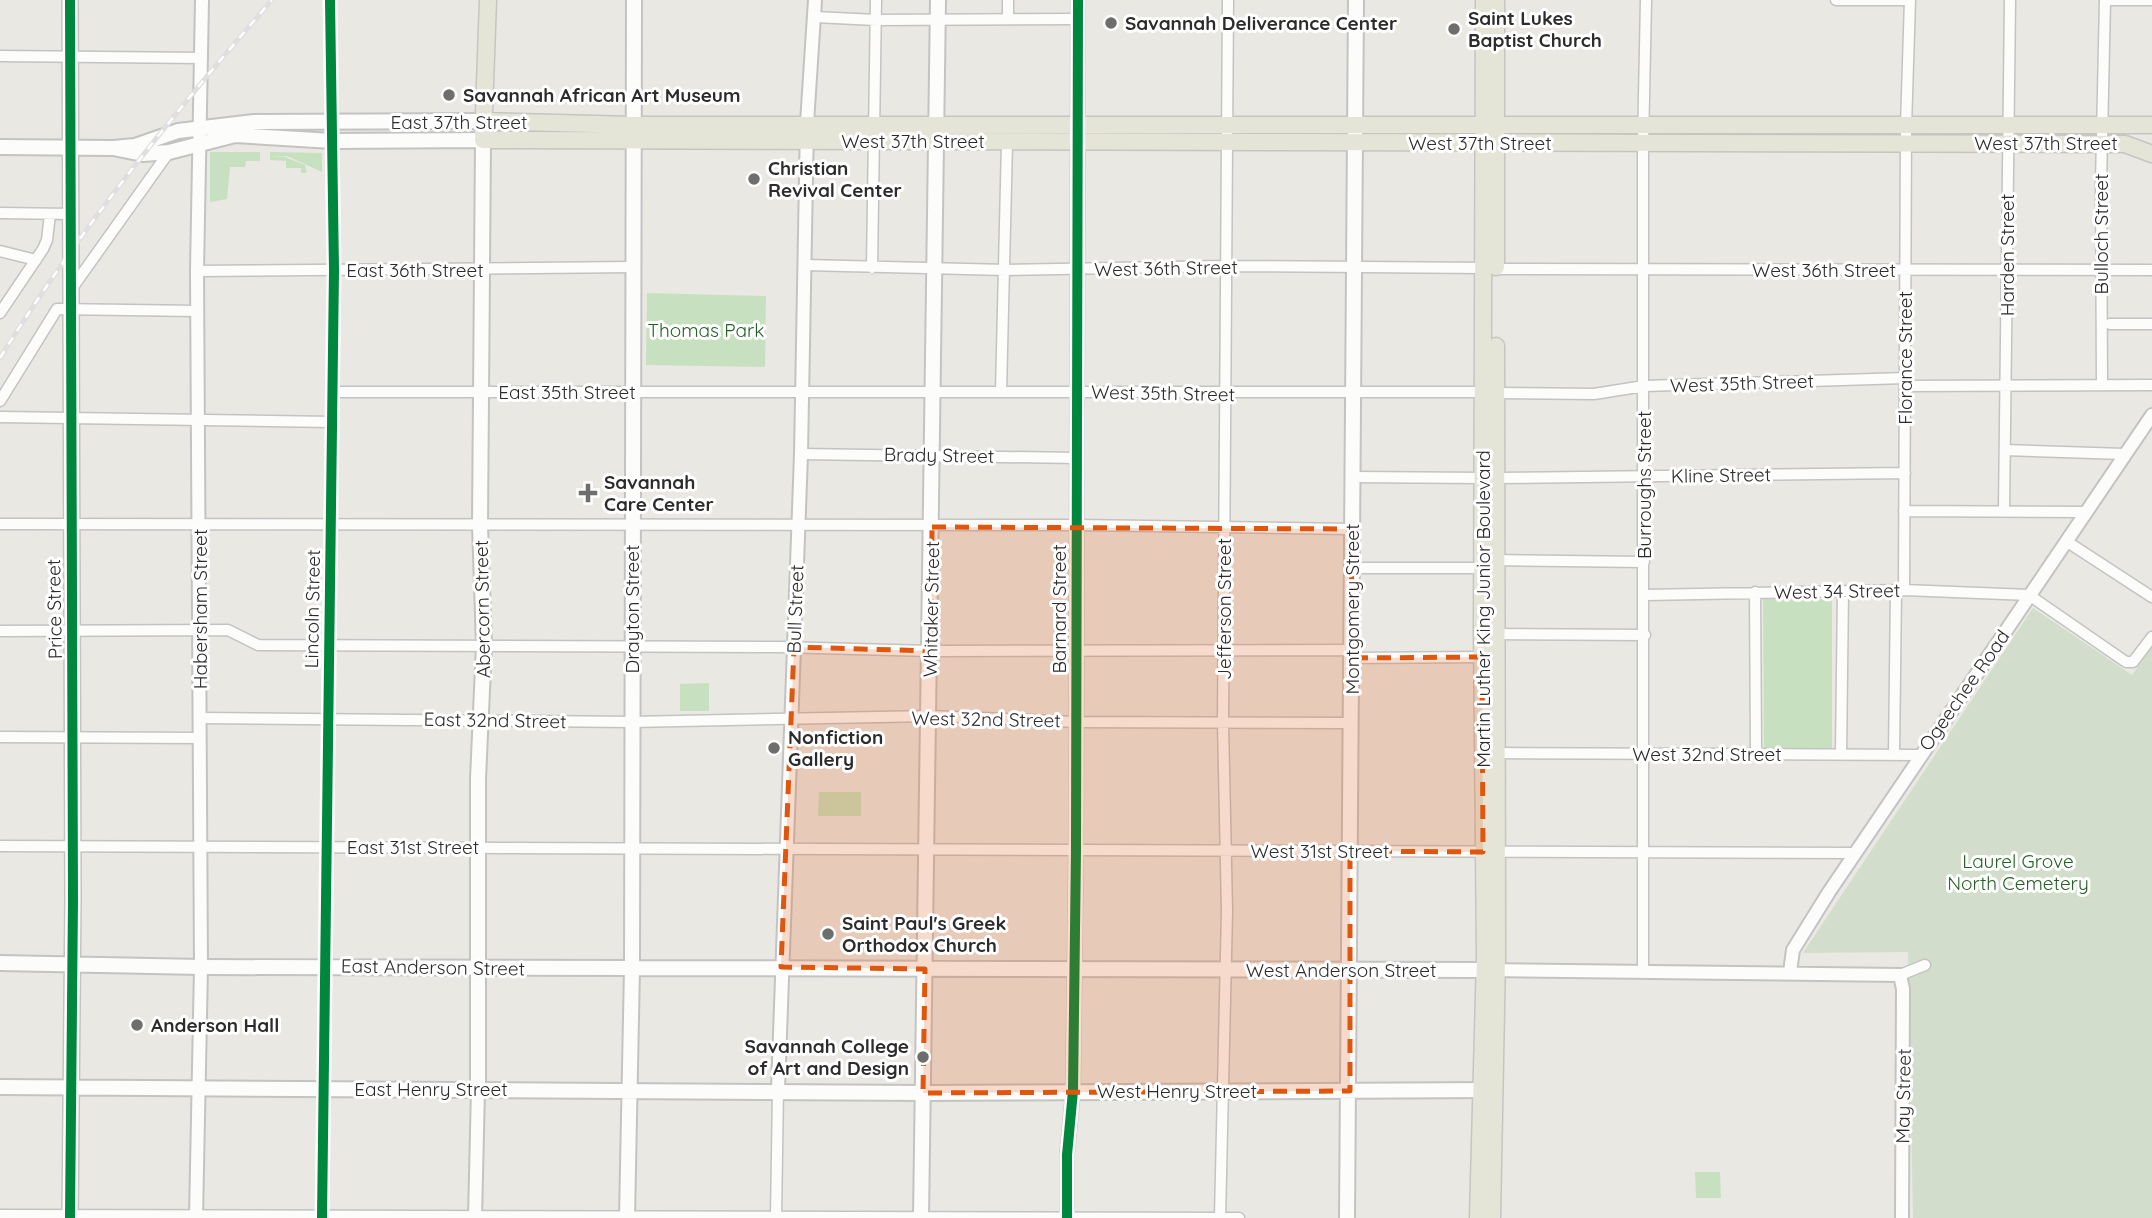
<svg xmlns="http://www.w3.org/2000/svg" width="2152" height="1218" font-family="Quicksand,sans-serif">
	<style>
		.green { fill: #c7e1c0 }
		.cemetery { fill: #d3ddcc }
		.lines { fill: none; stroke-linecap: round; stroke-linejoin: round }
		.minor-casing { stroke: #c4c3c3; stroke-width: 13 }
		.tertiary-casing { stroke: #c4c3c3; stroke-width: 16 }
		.secondary-casing { stroke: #c4c3c3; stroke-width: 18 }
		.primary-casing { stroke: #c5c5c2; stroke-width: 19 }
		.minor { stroke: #fcfcfb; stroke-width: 10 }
		.tertiary { stroke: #fcfcfb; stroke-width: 12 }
		.secondary { stroke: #fcfcfb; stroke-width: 14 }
		.primary { stroke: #e5e5d7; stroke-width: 16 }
		.rail-casing { stroke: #dfdfe0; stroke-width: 5 }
		.rail { stroke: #fff; stroke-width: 2.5; stroke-dasharray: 8; stroke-linecap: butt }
		.cycleway-casing { stroke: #fff; stroke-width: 15 }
		.cycleway { stroke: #00873e; stroke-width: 10 }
		.marked { fill: #df570e; fill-opacity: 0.2; stroke: #df570e; stroke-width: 5; stroke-dasharray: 14 9; stroke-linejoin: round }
		.poi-dot { fill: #6e6e6c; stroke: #fff; stroke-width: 2.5 }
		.labels { text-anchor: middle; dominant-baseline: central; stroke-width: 6; stroke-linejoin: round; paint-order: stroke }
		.poi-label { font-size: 19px; font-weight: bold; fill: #2c2c2c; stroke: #fff; text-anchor: start }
		.street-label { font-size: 19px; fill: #2c2c2c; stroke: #fff }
		.park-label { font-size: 19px; fill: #246224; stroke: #fff }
	</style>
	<rect width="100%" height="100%" fill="#e9e8e3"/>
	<path class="green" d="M210 152H260V161H246L245 167H230L227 199 210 202Z
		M270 152 322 153V172L287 156 271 157H285L305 165 307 173H301V168H286V161L270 160Z
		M647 293 766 296 765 367 646 365Z
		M1763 599H1832V749L1764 750Z
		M709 683V711H680V684Z
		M819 792H861V816H818Z
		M1695 1172H1720L1721 1198H1696Z"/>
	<path class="cemetery" d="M2033 608 2132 675 2152 647V1218H1913L1908 952 1803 953Z"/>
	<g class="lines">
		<defs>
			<path id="minor" d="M1836 0H1910
				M2105 0H2152
				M815 17 876 20 1077 19
				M1008 19V0
				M0 56 202 58
				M0 213 70 214
				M0 251 36 260
				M805 265 1006 270 1226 266 1485 268
				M872 268 876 0
				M1496 269 2152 270
				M197 271 633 267
				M70 291 169 152
				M0 313 43 249 47 240 50 214
				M2110 324H2152
				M2102 384 2101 183 2105 0
				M1905 386 2152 385
				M332 392H1483
				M1001 392 1007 142
				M1495 393 1594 394 1644 386 1905 378
				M0 401 57 309 198 311
				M0 417 332 422
				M2005 450 2124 454
				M801 454 1077 458
				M1352 477 1483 478
				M1496 478 1905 473
				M2004 510 2010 0
				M1904 511 2084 512
				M0 524 1077 525 1352 529
				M2066 541 2152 597
				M1495 560 1644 562
				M1352 568H1482
				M1904 590 1906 126 1910 0
				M1755 592 1756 754
				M1645 595 1904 590 2029 595 2126 662H2133L2152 637
				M0 631 228 630 258 645 780 647 931 651 1351 650
				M1494 634 1645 635
				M1351 658 1482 657
				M200 718 631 722 930 716 1076 722 1351 723
				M0 737 200 738
				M1495 753 1919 755
				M1841 754 1843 591
				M1894 755 1896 590
				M0 846 1856 853
				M1643 970V145L1646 0
				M1900 975 1925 965
				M0 1215 1239 1218
				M322 1217 334 270 330 0
				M776 1218 778 1089
				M1220 1218 1227 911 1223 722 1228 0"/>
			<path id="tertiary" d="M1488 970 1900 975 1903 989 1902 1218
				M1790 972 1793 950 1829 892 2152 415
				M778 1089 801 454 807 123 815 0
				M196 1218 201 967 197 271 202 0
				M475 1218 478 1089
				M1067 1218V1155L1073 1091 1076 850 1078 0"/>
			<path id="secondary" d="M70 0 73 899 70 1218
				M0 147 113 148 135 146 178 131 254 122 484 121
				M113 148 143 154 169 152 235 135 332 141 483 140 480 525 484 645 478 779V1089
				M0 963 201 967 1484 970
				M0 1087 923 1093 1491 1090
				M627 1218 632 968 634 0
				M921 1218 938 0
				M1347 1218 1356 0"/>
			<path id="primary" d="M488 0 483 140 2125 144 2152 154
				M1496 0V267
				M484 121 633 125H2152
				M1478 1218 1485 957 1482 633 1484 0
				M1492 1218 1497 956 1496 346"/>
		</defs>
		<use href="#minor" class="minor-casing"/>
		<use href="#tertiary" class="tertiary-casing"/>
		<use href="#secondary" class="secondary-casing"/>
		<use href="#primary" class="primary-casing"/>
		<use href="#minor" class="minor"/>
		<use href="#tertiary" class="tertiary"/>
		<use href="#secondary" class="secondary"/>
		<use href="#primary" class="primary"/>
		<defs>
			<path id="rail" d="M0 358C79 230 173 114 272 0"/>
		</defs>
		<use href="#rail" class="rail-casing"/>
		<use href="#rail" class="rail"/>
		<defs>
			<path id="cycleway" d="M70 0 73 899 70 1218
				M322 1218 334 270 330 0
				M1067 1218V1155L1073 1091 1076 850 1078 0"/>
		</defs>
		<use href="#cycleway" class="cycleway-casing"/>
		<use href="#cycleway" class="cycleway"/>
	</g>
	<path class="marked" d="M932 527 1352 529 1351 658 1482 657 1483 852 1350 851V1091L923 1093 925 969 781 967 794 647 931 651Z"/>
	<g class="poi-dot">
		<circle cx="1111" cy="23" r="7"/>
		<circle cx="1454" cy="29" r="7"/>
		<circle cx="449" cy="95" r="7"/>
		<circle cx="754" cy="179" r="7"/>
		<path d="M584.5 482.5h7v7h7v7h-7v7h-7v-7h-7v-7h7z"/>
		<circle cx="774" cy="748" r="7"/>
		<circle cx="828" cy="934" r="7"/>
		<circle cx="137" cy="1025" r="7"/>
		<circle cx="923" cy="1057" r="7"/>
	</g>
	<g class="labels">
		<g class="poi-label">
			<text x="1468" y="18">Saint Lukes<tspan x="1468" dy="22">Baptist Church</tspan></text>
			<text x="1125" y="23">Savannah Deliverance Center</text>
			<text x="463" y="95">Savannah African Art Museum</text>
			<text x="768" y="168">Christian<tspan x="768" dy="22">Revival Center</tspan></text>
			<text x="604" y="482">Savannah<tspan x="604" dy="22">Care Center</tspan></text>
			<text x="788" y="737">Nonfiction<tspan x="788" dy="22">Gallery</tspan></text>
			<text x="842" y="923">Saint Paul's Greek<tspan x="842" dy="22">Orthodox Church</tspan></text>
			<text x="151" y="1025">Anderson Hall</text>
			<text x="909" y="1046" text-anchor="end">Savannah College<tspan x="909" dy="22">of Art and Design</tspan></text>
		</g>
		<g class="street-label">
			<text x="459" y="122">East 37th Street</text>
			<text x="913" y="141">West 37th Street</text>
			<text x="1480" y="143">West 37th Street</text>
			<text x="2046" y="143">West 37th Street</text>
			<text transform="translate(2101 234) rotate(-90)">Bulloch Street</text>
			<text transform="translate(2007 255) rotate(-90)">Harden Street</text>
			<text transform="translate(1166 268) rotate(-1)">West 36th Street</text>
			<text x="415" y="270">East 36th Street</text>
			<text x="1824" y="270">West 36th Street</text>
			<text transform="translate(1905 358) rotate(-90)">Florance Street</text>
			<text transform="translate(1742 383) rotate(-2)">West 35th Street</text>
			<text x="567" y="392">East 35th Street</text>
			<text transform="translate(1163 393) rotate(1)">West 35th Street</text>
			<text transform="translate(939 455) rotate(1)">Brady Street</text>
			<text transform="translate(1721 475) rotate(-1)">Kline Street</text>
			<text transform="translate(1644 485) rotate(-90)">Burroughs Street</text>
			<text transform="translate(1837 591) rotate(-1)">West 34 Street</text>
			<text transform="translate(54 609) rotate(-91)">Price Street</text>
			<text transform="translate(200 609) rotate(-90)">Habersham Street</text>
			<text transform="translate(312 609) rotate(-89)">Lincoln Street</text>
			<text transform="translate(482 609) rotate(-91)">Abercorn Street</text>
			<text transform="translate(632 609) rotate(-90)">Drayton Street</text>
			<text transform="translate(795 609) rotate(-88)">Bull Street</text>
			<text transform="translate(931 609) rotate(-89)">Whitaker Street</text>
			<text transform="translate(1059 609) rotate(-90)">Barnard Street</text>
			<text transform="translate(1224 609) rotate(-90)">Jefferson Street</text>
			<text transform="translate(1352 609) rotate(-90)">Montgomery Street</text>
			<text transform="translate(1483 609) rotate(-90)">Martin Luther King Junior Boulevard</text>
			<text transform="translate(1964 690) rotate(-55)">Ogeechee Road</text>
			<text transform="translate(986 719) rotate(1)">West 32nd Street</text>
			<text transform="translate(495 720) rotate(1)">East 32nd Street</text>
			<text x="1707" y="754">West 32nd Street</text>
			<text x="413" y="847">East 31st Street</text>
			<text x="1320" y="851">West 31st Street</text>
			<text transform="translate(433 967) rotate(1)">East Anderson Street</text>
			<text x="1341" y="970">West Anderson Street</text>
			<text x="431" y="1089">East Henry Street</text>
			<text x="1177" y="1091">West Henry Street</text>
			<text transform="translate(1903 1096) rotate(-89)">May Street</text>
		</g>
		<g class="park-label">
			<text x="706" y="330">Thomas Park</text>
			<text x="2018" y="861">Laurel Grove<tspan x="2018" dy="22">North Cemetery</tspan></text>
		</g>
	</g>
</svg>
